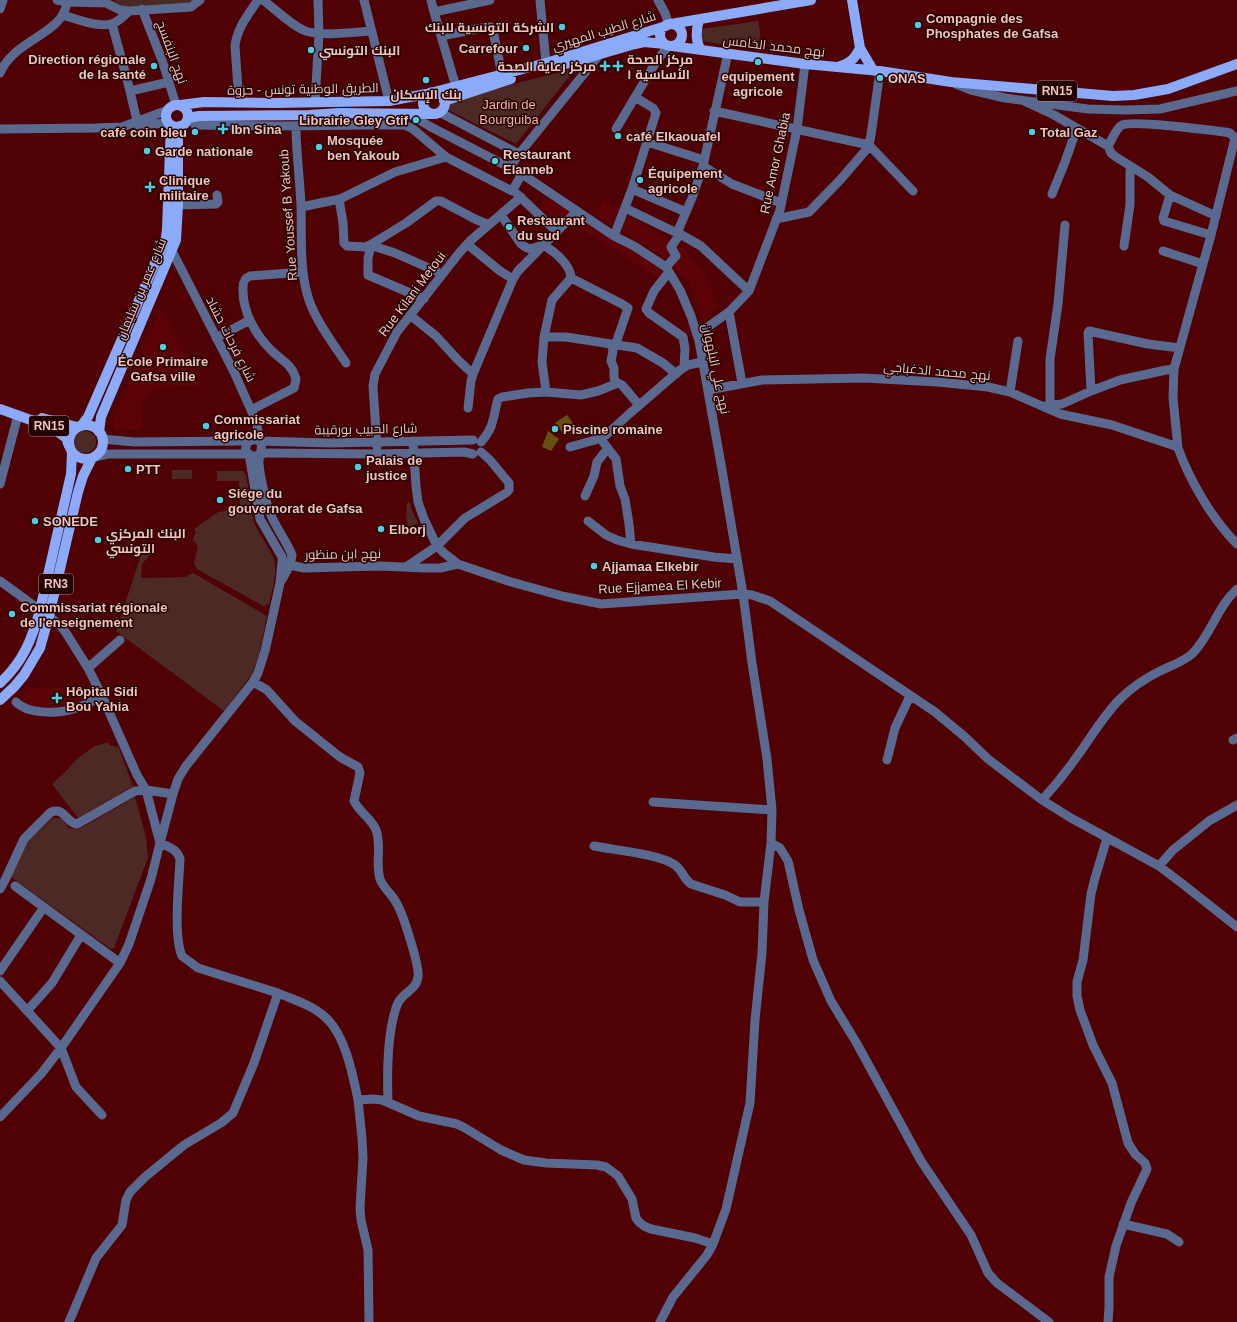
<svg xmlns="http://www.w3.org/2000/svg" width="1237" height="1322" font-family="Helvetica,Cairo,sans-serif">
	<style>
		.built { fill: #5b0306 }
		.green { fill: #4c2925 }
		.water { fill: #675011 }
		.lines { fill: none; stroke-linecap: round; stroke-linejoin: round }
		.minor { stroke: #596990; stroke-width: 9 }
		.major { stroke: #8babfa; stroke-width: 10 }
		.poi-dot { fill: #53cbda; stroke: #220403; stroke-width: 1.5 }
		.labels { text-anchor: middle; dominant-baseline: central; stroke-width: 3; stroke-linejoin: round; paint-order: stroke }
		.shield { fill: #220403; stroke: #b48a86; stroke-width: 1 }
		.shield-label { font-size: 12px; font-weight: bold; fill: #f3c4be }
		.poi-label { font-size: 13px; font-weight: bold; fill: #f3c4be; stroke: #220403; text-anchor: start }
		.street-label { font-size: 13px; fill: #f3c4be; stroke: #220403 }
		.park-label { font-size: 13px; fill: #fdb1a8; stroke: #220403 }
	</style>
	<rect width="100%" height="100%" fill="#4f0104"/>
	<path class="built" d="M550 196 575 209 561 222 541 208Z
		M604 200 684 249 705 274 718 306 705 322 689 283 674 267 663 257 594 214Z
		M578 213 646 255 668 275 660 279 570 222Z
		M161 308 200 386 153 388 142 403 141 430 114 429 113 419Z
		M88 687 93 696 91 700 73 708 25 706 23 704V694L28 688Z"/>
	<path class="green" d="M114 0H196L189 5 122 8Z
		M758 21C761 31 761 40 756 50L696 40 694 30Z
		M576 68 516 144 448 110 451 100Z
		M74 442a11 11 0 1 1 22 0a11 11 0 1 1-22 0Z
		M172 470H192V479H172Z
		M217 471H243L246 475 254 523 274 558C278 573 272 590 269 605L266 604 265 607 197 569 194 563 198 546 193 540 194 536 196 533 194 529 218 512 240 509 239 481H217Z
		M410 502 412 511 418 523 408 528 406 516 407 503Z
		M143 549 152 553 142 564 141 578 185 577 193 573 267 616 259 655 252 674 224 711 116 631Z
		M108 742 110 746 113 745 115 747 118 746 133 786 78 818 52 784 64 773 77 759 93 747Z
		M135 797 146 837 148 858 114 948 111 949 11 877 27 842 53 818H61L69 828 79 829Z"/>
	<path class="water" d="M567 415 573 423 562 432 555 423Z
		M548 431 559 439 551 451 542 447Z"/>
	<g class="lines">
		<path class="minor" d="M57 0 67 2 106 3 120 10 129 11 191 7 200 0
			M263 0C276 10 289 23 303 30 318 37 355 32 372 31
			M364 0 389 101
			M431 0 434 12
			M540 0 546 63
			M658 0 665 13 669 25
			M0 9 3 0
			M142 9 162 60 176 105
			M63 15C76 19 101 29 114 23 119 21 124 16 129 11
			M112 24 127 79 138 125
			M441 36 487 27H491L493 30 502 75
			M0 73C14 39 63 35 67 2
			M956 84 971 90 1005 98 1088 109 1126 110 1160 109 1237 91
			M456 87 434 12 490 0
			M130 91 169 82
			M1022 100 1054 115 1108 146C1112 140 1116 128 1122 125 1132 120 1209 130 1225 132L1230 133 1235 138 1211 235 1174 369 1173 398 1178 448
			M315 102 319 34 318 0
			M239 103 235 46C237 28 248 15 258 0
			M714 111 869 145 913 191
			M439 112 519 154
			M409 114 431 127 522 174 614 236 634 246 666 267 680 290 691 316 699 341 722 470 743 594 752 663 767 759 772 810 771 843 764 902 762 953 755 1020 750 1103 726 1209 713 1244 707 1255 673 1297 660 1322
			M138 125 169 123
			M195 125 278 126 368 125H405L413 129 446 157 512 191 522 174
			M296 126C296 153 300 179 301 206 302 237 299 270 309 300 316 321 334 345 346 363
			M0 129 95 128 122 127 168 110
			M616 129 656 62 668 46
			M647 142 704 160
			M1108 146 1111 153 1116 157 1148 177 1170 195 1216 216
			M703 166 732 184 781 203
			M510 167 519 154 600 54
			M632 189 686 212
			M517 194 556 231
			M1052 194 1065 162 1077 128
			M1170 195 1163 218 1164 221 1211 235
			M339 199 343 223 344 243 347 246 365 247 370 245 406 223 436 201H441L475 219 489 225
			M178 205 216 204 218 202 217 195
			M301 207 340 199 395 172 446 157
			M625 208 677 233
			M501 215 521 244 525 247 530 249 543 245C554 251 571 265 571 278L552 300 544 337H566L637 348 663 363 676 374
			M776 219 809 212 841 179 865 151 869 145 871 135 880 71
			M680 234 701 246 749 291
			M614 236 632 189 656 113 653 108 635 97
			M467 244 500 271 513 279
			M370 245 395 253 442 274
			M371 246 368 258V275L424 299
			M1124 246 1130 205V166
			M172 251 234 372 251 410 257 424 259 441 330 443 473 440
			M1163 251 1203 264
			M666 267 676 256 671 247 680 234 677 233 692 198 703 166 728 53
			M669 272 654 291 646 309 649 313 683 337 685 349 684 367
			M571 278 622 304 628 308 615 346
			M729 312 742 383
			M410 315 436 336 458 360 473 374
			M697 333 709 326 729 312 749 291 780 210 797 129 805 64
			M544 337 542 362 546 392
			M216 338 250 320
			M611 344 613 351 611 361 614 368V376L615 383
			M708 390 762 380 864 378 937 382 988 387 1010 392 1060 414 1112 425 1175 446 1178 448C1190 481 1212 519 1237 544
			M1091 391 1088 333 1089 331 1148 344 1180 348
			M1010 392 1018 341
			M1050 405V359L1058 304 1065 225
			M1045 406 1062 404 1091 391 1120 380 1166 370 1174 369
			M468 408 471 381 473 374 513 279 518 271 577 211
			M251 410 294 388 296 379C292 364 282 361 272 351 256 336 242 311 243 288 243 282 244 278 250 276L303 272
			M600 438 616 459 620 486 625 499 629 524 631 544
			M102 439 134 442 241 441 251 439
			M413 441 416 486 418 502 424 519 437 546 444 553 458 564 508 581 562 596 601 604 743 594 752 595 770 601 935 712 965 737 988 759 1042 800 1071 818 1159 866 1184 885 1237 927
			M481 442C494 428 493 417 498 399L502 397 528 393 546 392 581 395 598 391 618 383 622 385 639 405
			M377 447 373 386 375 374 397 332 460 252 470 241 521 197
			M570 447 595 440 606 435 629 414 680 370 688 365 702 362
			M0 484 18 415
			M585 496 594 476 597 462 608 448
			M588 521 606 535 617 540 631 544 714 557 737 559
			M285 564 304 568 381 566 424 568H440L458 564
			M406 567 437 546 465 518 506 493 509 490V483L490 460 481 452
			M282 580 290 565 292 555C285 537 272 524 267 504 264 492 260 477 259 464 258 456 263 450 261 443L257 439 249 441C244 446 244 456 254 456 258 456 263 453 268 453L377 454 464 452 473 454
			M0 581 59 624 66 633 88 668 102 696 137 775 146 790 160 843 151 879 129 944 120 963 61 1048 41 1074 0 1117
			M88 668 120 640
			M253 682 267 690 295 721 340 757 358 767 360 773 354 801C360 813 372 819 376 830 382 846 375 863 380 879 383 888 393 895 397 904 403 914 420 967 418 977 416 991 401 993 397 1005 387 1032 387 1073 388 1102
			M16 702C27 714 58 714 73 709 83 706 94 701 102 696
			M1233 740 1237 738
			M887 760 895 728 910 696
			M1042 800C1055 786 1067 771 1078 755 1092 736 1103 716 1120 699 1131 688 1146 678 1160 671 1170 666 1183 662 1192 654 1211 635 1217 607 1237 589
			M653 802 772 810
			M1107 838 1095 878 1091 894 1083 960 1077 982V996L1080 1010 1093 1045 1112 1083 1128 1143 1135 1154 1145 1163 1147 1169 1131 1203 1116 1246 1109 1277V1308L1108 1322
			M771 843 780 848 788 861 799 910 813 960 831 1001 856 1042 921 1161 971 1235 988 1273 997 1283 1049 1322
			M594 846C614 850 659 854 675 865 682 870 684 879 691 884L725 895 740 902H764
			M1159 866 1173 850 1209 821 1237 805
			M15 886 120 963
			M0 889 5 880 24 839 51 812C65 807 66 823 77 824L135 791 146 790 173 794
			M0 971 44 907
			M0 981 61 1048 76 1087 102 1115
			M278 993C294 1000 312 1005 325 1017 345 1034 353 1075 358 1100L373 1099 382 1100 419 1116 457 1124 465 1128 501 1150 524 1160 546 1163 597 1165 606 1167 618 1176 632 1199 636 1218 639 1222 644 1226 651 1229 695 1238 713 1244
			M27 1011 52 983 81 935
			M358 1100 362 1138 363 1158 360 1208 361 1220 368 1250 369 1322
			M1123 1224 1167 1234 1179 1242
			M69 1322 96 1258 122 1225 126 1200 130 1192 145 1177 184 1145 221 1123 233 1113 254 1063 278 993 198 968 182 956C173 935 179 883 180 859 177 849 169 847 160 843L173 794 178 779 186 766 253 682 258 673 265 651 280 583 282 562V557L260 519 249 454H108L94 457"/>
		<path class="major" d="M852 0 860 48 873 70
			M699 20C696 30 695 39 700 49
			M671 24 811 0
			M660 35a11 11 0 1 1 22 0a11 11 0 1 1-22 0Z
			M672 46 805 64 880 71 951 82 1113 96 1134 95 1168 89 1237 64
			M559 66 635 44 644 42 665 44
			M840 66C851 63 855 58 860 48
			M434 92 546 63 666 26
			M423 103a11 11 0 1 1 22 0a11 11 0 1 1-22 0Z
			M444 101 511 79
			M180 105 204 102 275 103 389 101 426 94
			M166 116a11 11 0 1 1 22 0a11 11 0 1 1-22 0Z
			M188 118 199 116 309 115 339 113 433 114
			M0 409 53 428 66 438 69 446
			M42 418 77 427
			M69 442a17 17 0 1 1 34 0a17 17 0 1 1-34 0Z
			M81 426 88 417 166 238 167 228 171 125
			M99 432 101 417 176 240 178 205V136L180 126
			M0 683C23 662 32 639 40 610L71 474 72 453
			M0 700 14 687 24 675 40 648 49 616 78 492 83 476 92 458"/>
	</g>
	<g class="poi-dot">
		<circle cx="918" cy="25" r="4"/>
		<circle cx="562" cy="27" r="4"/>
		<circle cx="526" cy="48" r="4"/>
		<circle cx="311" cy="50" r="4"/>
		<circle cx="758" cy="62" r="4"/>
		<circle cx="154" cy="66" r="4"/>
		<path d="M603 60h4v4h4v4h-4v4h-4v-4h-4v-4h4z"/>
		<path d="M616 60h4v4h4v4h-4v4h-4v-4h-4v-4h4z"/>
		<circle cx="880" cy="78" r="4"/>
		<circle cx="426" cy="80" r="4"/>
		<circle cx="416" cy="120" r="4"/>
		<path d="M221 123h4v4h4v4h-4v4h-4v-4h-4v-4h4z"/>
		<circle cx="195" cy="132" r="4"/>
		<circle cx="1032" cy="132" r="4"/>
		<circle cx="618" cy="136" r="4"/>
		<circle cx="319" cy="147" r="4"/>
		<circle cx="147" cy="151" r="4"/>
		<circle cx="495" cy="161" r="4"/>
		<circle cx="640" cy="180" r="4"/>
		<path d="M148 181h4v4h4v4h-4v4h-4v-4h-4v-4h4z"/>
		<circle cx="509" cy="227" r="4"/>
		<circle cx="163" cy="347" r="4"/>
		<circle cx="206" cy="426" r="4"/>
		<circle cx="555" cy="429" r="4"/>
		<circle cx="358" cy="467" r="4"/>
		<circle cx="128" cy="469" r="4"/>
		<circle cx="220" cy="500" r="4"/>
		<circle cx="35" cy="521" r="4"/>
		<circle cx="381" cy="529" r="4"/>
		<circle cx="98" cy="540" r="4"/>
		<circle cx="594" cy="566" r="4"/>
		<circle cx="12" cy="614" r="4"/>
		<path d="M55 692h4v4h4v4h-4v4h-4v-4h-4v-4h4z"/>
	</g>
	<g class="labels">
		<g class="shield">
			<rect x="1037" y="81" width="40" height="20" rx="3"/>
			<rect x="29" y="416" width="40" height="20" rx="3"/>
			<rect x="39" y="574" width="34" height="20" rx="3"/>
		</g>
		<g class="shield-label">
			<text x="1057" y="91">RN15</text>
			<text x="49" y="426">RN15</text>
			<text x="56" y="584">RN3</text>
		</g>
		<g class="poi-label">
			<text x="926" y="18">Compagnie des<tspan x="926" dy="15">Phosphates de Gafsa</tspan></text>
			<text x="554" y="27" text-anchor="end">الشركة التونسية للبنك</text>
			<text x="518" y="48" text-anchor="end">Carrefour</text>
			<text x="319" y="50">البنك التونسي</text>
			<text x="146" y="59" text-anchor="end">Direction régionale<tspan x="146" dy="15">de la santé</tspan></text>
			<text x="627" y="59">مركز الصحة<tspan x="627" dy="15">الأساسية ١</tspan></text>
			<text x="596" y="66" text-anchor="end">مركز رعاية الصحة</text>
			<text x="758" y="76" text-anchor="middle">equipement<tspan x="758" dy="15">agricole</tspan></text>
			<text x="888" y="78">ONAS</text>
			<text x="426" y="94" text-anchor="middle">بنك الإسكان</text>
			<text x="408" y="120" text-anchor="end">Librairie Gley Gtif</text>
			<text x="231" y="129">Ibn Sina</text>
			<text x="187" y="132" text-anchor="end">café coin bleu</text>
			<text x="1040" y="132">Total Gaz</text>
			<text x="626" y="136">café Elkaouafel</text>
			<text x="327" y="140">Mosquée<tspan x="327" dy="15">ben Yakoub</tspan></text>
			<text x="155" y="151">Garde nationale</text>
			<text x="503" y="154">Restaurant<tspan x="503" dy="15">Elanneb</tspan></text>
			<text x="648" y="173">Équipement<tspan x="648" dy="15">agricole</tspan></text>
			<text x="159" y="180">Clinique<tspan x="159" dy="15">militaire</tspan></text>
			<text x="517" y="220">Restaurant<tspan x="517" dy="15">du sud</tspan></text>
			<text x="163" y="361" text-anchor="middle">École Primaire<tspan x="163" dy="15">Gafsa ville</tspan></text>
			<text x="214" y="419">Commissariat<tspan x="214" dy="15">agricole</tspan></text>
			<text x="563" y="429">Piscine romaine</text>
			<text x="366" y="460">Palais de<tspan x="366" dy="15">justice</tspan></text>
			<text x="136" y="469">PTT</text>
			<text x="228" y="493">Siége du<tspan x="228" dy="15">gouvernorat de Gafsa</tspan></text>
			<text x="43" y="521">SONEDE</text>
			<text x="389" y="529">Elborj</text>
			<text x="106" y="533">البنك المركزي<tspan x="106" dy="15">التونسي</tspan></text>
			<text x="602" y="566">Ajjamaa Elkebir</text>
			<text x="20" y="607">Commissariat régionale<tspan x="20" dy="15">de l'enseignement</tspan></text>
			<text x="66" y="691">Hôpital Sidi<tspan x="66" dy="15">Bou Yahia</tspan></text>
		</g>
		<g class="street-label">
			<text transform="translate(604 31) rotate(-17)">شارع الطيب المهيري</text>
			<text transform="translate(774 46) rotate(7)">نهج محمد الخامس</text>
			<text transform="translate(172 52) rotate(70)">نهج البنفسج</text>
			<text transform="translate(303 89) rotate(-1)">الطريق الوطنية تونس - حزوة</text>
			<text transform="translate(775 163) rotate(-78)">Rue Amor Ghabia</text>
			<text transform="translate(288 215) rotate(-94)">Rue Youssef B Yakoub</text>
			<text transform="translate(141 289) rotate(-67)">شارع عمر بن سليمان</text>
			<text transform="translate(412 294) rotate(-53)">Rue Kilani Metoui</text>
			<text transform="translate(231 339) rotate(63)">شارع فرحات حشاد</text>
			<text transform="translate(716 369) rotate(78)">نهج علي البلهوان</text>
			<text transform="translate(937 371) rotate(5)">نهج محمد الدغباجي</text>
			<text transform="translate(366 429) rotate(-1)">شارع الحبيب بورقيبة</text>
			<text transform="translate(343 554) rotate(-1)">نهج ابن منظور</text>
			<text transform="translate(660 586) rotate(-3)">Rue Ejjamea El Kebir</text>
		</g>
		<g class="park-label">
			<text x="509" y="104">Jardin de<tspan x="509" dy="15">Bourguiba</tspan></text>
		</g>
	</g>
</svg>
